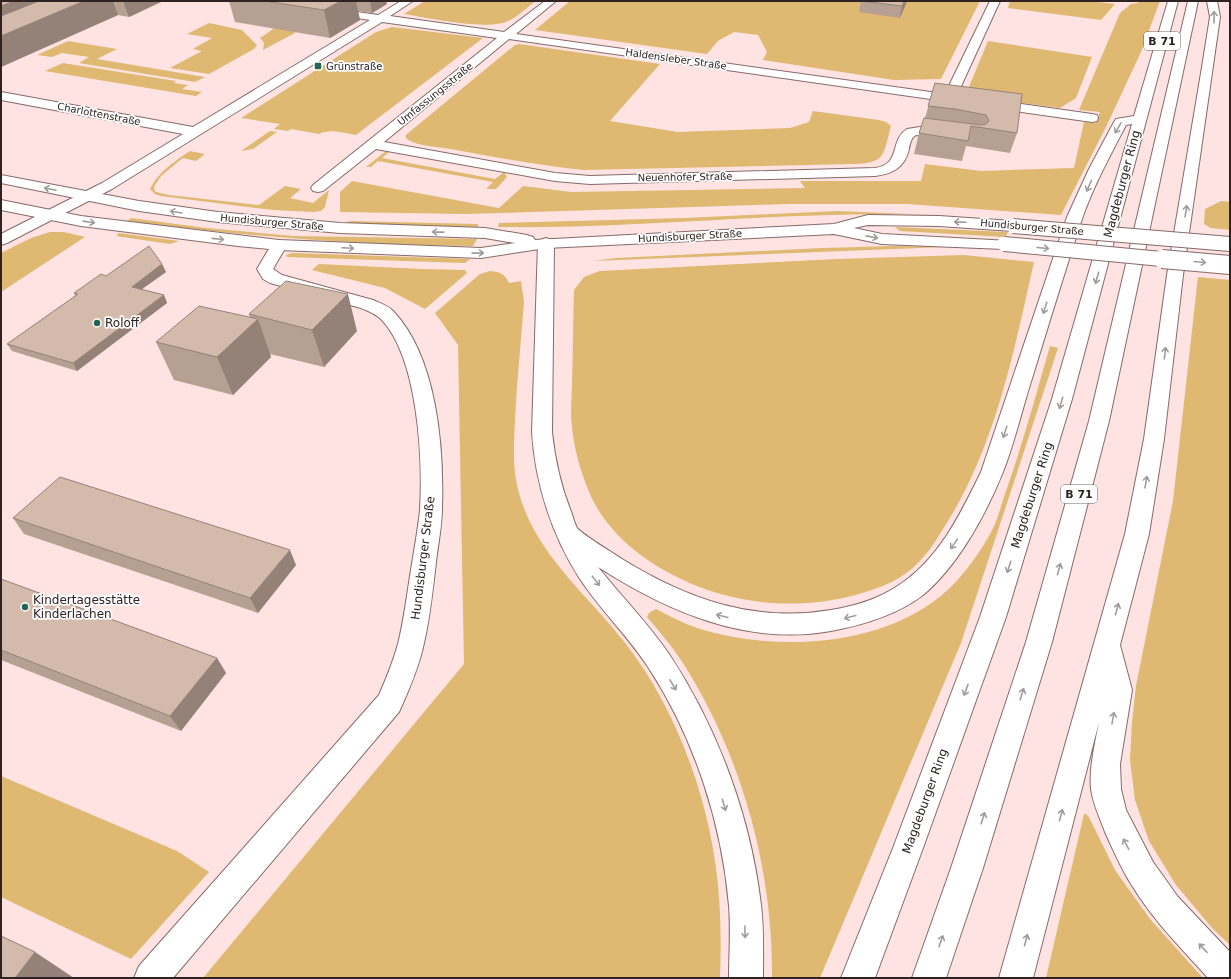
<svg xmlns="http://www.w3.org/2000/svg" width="1231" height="979" font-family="'DejaVu Sans',sans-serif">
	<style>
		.green { fill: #dfb871 }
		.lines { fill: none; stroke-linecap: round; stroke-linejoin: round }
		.minor-casing { stroke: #866a69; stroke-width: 2 }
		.major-casing { stroke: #866a69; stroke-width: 2 }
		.highway-casing { stroke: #866a69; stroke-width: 2 }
		.minor { fill: #fff; fill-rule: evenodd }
		.major { fill: #fff; fill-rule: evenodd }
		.highway { fill: #fff; fill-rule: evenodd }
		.major-bridge-far1-casing { stroke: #866a69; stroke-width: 16; stroke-linecap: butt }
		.major-bridge-casing { stroke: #866a69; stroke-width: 20; stroke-linecap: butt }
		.major-bridge-far1 { stroke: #fff; stroke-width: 14 }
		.major-bridge { stroke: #fff; stroke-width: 18 }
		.wall { fill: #b6a093 }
		.shaded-wall { fill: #948278 }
		.building { fill: #d4baab; stroke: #948278 }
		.oneway { stroke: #a19c9c }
		.poi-dot { fill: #236453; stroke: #fff; stroke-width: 1.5 }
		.labels { text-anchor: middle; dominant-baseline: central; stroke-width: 3.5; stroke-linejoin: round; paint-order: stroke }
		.far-street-label { font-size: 10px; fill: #2e2222; stroke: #fff }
		.far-poi-label { font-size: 10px; fill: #2e2222; stroke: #fff; text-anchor: start }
		.shield { fill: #fff; stroke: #6d6464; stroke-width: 1 }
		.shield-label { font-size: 11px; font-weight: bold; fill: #2e2222 }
		.street-label { font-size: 12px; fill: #2e2222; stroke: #fff }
		.poi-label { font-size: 12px; fill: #2e2222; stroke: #fff; text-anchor: start }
	</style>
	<rect width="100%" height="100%" fill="#fee3e2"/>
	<path class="green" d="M425 1H536C527 7 518 17 508 21 488 31 429 18 404 14Z
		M570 1H980L941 79 894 80 763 60 767 52 758 35 734 32 718 41 707 54 535 30Z
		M1010 1H1089L1115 4 1101 20 1008 8Z
		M1139 1H1160L1141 52 1107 125 1061 215 907 204H790L467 214 340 212V192L352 181 499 208 523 186 571 192 805 188 800 181H921L925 164 981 171 1074 168 1084 122 1096 123 1100 112 1079 110 1120 13 1131 4 1138 3Z
		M209 23 242 30 257 45 254 49 209 74 170 68 202 51 193 49 212 38 187 34Z
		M276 27 294 30 295 33 263 50 264 43 260 38Z
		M392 27 483 38 356 135C345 133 329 128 319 134L291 129 288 131 274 129 280 124 241 118 376 32Z
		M68 41 117 49 97 59 205 77 195 82 79 63 89 57 62 53 52 57 37 55Z
		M988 41 1092 57 1076 98 1060 108 969 96 966 94Z
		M519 44 660 64 610 121 678 132 790 128 809 122 813 111 879 120 886 122 891 126C883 154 887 163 854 164L584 170C540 166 495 157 451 149 439 147 416 146 407 139L405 136 407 134 515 45Z
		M63 63 176 81 174 83 188 85 182 89 202 92 196 96 45 71Z
		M270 131 277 132 253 149 241 151Z
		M190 151 205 154 196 161 183 158 179 161 161 176 155 185 154 189 156 192 169 195 259 205 285 186 301 189 290 198 313 203 329 190 325 207 321 211 313 212 273 210 161 196 155 194 150 189C158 172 175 161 190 151Z
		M386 151 389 152 382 158 495 179 504 172 507 177 496 189H486L493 182 378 161 371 167H366Z
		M1221 201 1230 202V230L1211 228 1204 224 1205 209Z
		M837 211 934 215C788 210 643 229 498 227L499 223 685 218Z
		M131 218 206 228 293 236 477 239 473 246C357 245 242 236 127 221Z
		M349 221 478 224V227L348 223Z
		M895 227 1008 232 1005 237 900 231Z
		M50 232H64L85 237 1 292V253L31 238Z
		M119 233 179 241 170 244 116 236Z
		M894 246 945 247 593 261 616 258 823 248Z
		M292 253 470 259 465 263 287 257 286 255Z
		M964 255 1034 262C1014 351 996 443 948 521 939 535 931 550 919 562 903 579 881 588 859 594 786 615 704 601 642 556 619 539 598 516 588 489 580 470 574 448 572 427 570 413 572 396 572 382 573 351 573 321 574 290L584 277 600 271 837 259Z
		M319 264 422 269 465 270 467 273 425 309 385 288 312 270Z
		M490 271C500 272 505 274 509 283L521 281 524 302C521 341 517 380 515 419 514 444 512 469 519 493 536 555 588 595 626 644 680 714 713 810 719 897 721 924 721 951 720 978H203L464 664 458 345 435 313 480 274Z
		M1198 277 1230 280V945L1213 929 1176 885 1149 841 1135 800 1130 760 1132 722 1136 686 1173 501Z
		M1050 346 1058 348 961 643 820 978H772C773 867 741 753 681 660 671 645 659 631 647 617L649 613 656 609C669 616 683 623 697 628 770 651 869 648 933 602 956 586 975 560 989 536 997 523 1001 505 1006 491 1023 443 1036 395 1050 346Z
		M1 776 177 851 209 872 131 959 1 897Z
		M1084 814H1086L1089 817 1115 870 1150 919 1203 978H1046Z"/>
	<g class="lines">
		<defs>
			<path id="minor" d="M401 1H413L390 16 504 32 545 1H556L516 34 945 94 990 1H1000L957 95 1092 114 1097 115 1098 118 1097 121 1092 122 509 39 384 142 555 173 590 176 875 168C902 164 889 140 907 129L920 127 954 133 956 136 954 139 949 140 916 135C911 138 910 143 909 149 905 167 893 174 875 176L590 184 555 181 376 149 323 191 318 192 313 191 311 188 313 185 497 38 382 22 112 189 7 243 1 245V234L102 183 183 134 1 100V92L193 127 370 20 325 13 324 11 325 9 329 8 378 15Z
				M279 240 285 242 287 245 273 269 282 275 373 300C380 303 389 306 394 312 437 358 444 448 442 508 442 526 438 544 436 562 433 589 430 617 424 643 419 667 409 690 399 712L173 978H134L139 966 379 695C386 679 393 662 398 644 404 620 407 594 411 570 414 550 418 530 420 510 423 458 418 359 382 320 376 314 368 311 361 308L270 283 263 279 257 269 273 242Z"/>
			<path id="major" d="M1 175 139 201 218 212 340 223 485 228 527 235 533 237 535 240 834 224 868 215 939 216 1013 221 1019 223 1021 226 1019 229 1013 231 939 226 868 225 854 228 882 234 1010 241 1012 244 1010 247 1004 249 882 244 834 234 546 248 481 258 279 250 238 246 81 226 1 210V200L81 216 279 240 481 248 515 243 485 238 340 233 218 222 139 211 1 183Z"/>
			<path id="highway" d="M1168 1H1178L1072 399 1006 617 923 848 875 978H841L893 848 980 617 1052 399 1132 124 1126 125C1110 156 1093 187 1082 219 1064 274 1047 330 1030 385 1021 414 1014 444 1003 472 986 514 958 566 923 595 897 615 863 625 831 631 747 646 668 612 598 567 621 596 648 623 669 654 718 728 751 818 761 905 764 929 763 954 763 978H729C729 954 731 930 729 906 722 824 695 740 650 670 630 638 601 611 580 579 552 536 535 483 532 432L538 243 540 240 546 238 552 240 554 243 552 432C555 460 561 487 572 514 573 518 575 524 577 528 583 535 613 553 622 559 687 599 754 623 831 610 854 606 876 600 896 587 938 561 960 515 981 472L1067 217 1089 169 1114 122 1116 119 1134 116Z
				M1188 1H1198L1109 421 1052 642 983 868 946 978H912L951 868 1026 642 1089 421Z
				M1207 1H1217L1220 17 1183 275 1164 439 1149 534 1120 645 1132 690 1120 764 1121 789 1126 810 1153 862 1178 897 1230 952V978H1208C1181 948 1152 919 1131 884 1121 868 1113 850 1105 832 1100 818 1093 804 1091 789 1089 767 1095 744 1099 722L1033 978H999L1125 534 1144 439 1167 275 1202 67 1210 17Z"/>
		</defs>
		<use href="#minor" class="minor-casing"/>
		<use href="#major" class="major-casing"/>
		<use href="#highway" class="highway-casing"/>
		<use href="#minor" class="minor"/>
		<use href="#major" class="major"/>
		<use href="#highway" class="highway"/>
		<defs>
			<path id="major-bridge-far1" d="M1013 226 1230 244
				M1004 244 1172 260"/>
			<path id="major-bridge" d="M1162 259 1230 265"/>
		</defs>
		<use href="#major-bridge-far1" class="major-bridge-far1-casing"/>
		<use href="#major-bridge" class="major-bridge-casing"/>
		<use href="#major-bridge-far1" class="major-bridge-far1"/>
		<use href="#major-bridge" class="major-bridge"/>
	</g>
	<path class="wall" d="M1 1H163L129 17 118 15 1 67Z
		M229 1H386L387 4 372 13 358 11 360 20 330 38 235 22Z
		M861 1H907L900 18 859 12Z
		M935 83 1017 133 1010 153 966 146 962 161 914 154 919 133 925 118Z
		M162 264 166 272 142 289 164 295 167 303 77 371 12 351 7 344 75 296 74 293 106 276Z
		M249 314 357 331 324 367 270 354 271 357 233 395 174 380 156 342 250 318Z
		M13 518 296 565 258 613 24 534Z
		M1 579 217 658 226 673 181 731 1 660Z"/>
	<path class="shaded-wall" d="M14 1H84L1 35V6Z
		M84 1H113L118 15 1 67V36Z
		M123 1H163L129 17Z
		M341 1H356L360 20 330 38 324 10Z
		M370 1H386L387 4 372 13Z
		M904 1H907L900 18 902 6Z
		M162 264 166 272 135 294 132 287Z
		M348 294 357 331 324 367 312 330Z
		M164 295 167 303 77 371 73 363Z
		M258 319 271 357 233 395 217 357Z
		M290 550 296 565 258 613 250 598Z
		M217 658 226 673 181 731 170 716Z
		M35 952 74 978H15Z"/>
	<path class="building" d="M1 1H14L1 6Z
		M39 1H84L1 36V16Z
		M264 1H341L324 10Z
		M861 1H904L902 6Z
		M935 83 1022 94 1017 133 971 126 968 141 919 133 924 118 981 125 986 124 989 121 986 115 955 109 928 106Z
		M149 246 162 264 132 287 164 295 73 363 7 344 78 294 74 293 101 274 106 276Z
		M286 281 348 294 312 330 249 314Z
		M199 306 258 319 217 357 156 342Z
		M60 477 290 550 250 598 13 518Z
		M1 579 217 658 170 716 1 650Z
		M1 936 35 952 15 978H1Z"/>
	<defs><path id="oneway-shaft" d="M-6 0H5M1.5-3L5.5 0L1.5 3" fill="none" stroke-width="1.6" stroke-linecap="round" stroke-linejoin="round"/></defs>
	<g class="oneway">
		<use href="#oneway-shaft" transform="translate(1214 17) rotate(-90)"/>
		<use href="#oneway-shaft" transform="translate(1118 128) rotate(120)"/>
		<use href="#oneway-shaft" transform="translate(1089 186) rotate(114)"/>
		<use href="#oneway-shaft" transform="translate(50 189) rotate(-168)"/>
		<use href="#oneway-shaft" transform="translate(1186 211) rotate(-81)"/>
		<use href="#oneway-shaft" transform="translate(176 212) rotate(-171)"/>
		<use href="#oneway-shaft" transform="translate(89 222) rotate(8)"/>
		<use href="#oneway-shaft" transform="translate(960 222) rotate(-178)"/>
		<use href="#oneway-shaft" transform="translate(438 232) rotate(-179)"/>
		<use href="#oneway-shaft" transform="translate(872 237) rotate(11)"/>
		<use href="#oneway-shaft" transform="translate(218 239) rotate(6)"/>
		<use href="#oneway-shaft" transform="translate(348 248) rotate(3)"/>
		<use href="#oneway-shaft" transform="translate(1043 248) rotate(5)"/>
		<use href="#oneway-shaft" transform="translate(478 253) rotate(-1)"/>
		<use href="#oneway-shaft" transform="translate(1200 262) rotate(5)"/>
		<use href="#oneway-shaft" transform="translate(1097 278) rotate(106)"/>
		<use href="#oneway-shaft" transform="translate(1045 308) rotate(108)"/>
		<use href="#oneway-shaft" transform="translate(1165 353) rotate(-83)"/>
		<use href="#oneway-shaft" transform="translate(1061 403) rotate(107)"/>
		<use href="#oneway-shaft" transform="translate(1005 432) rotate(108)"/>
		<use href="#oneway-shaft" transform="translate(1146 482) rotate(-80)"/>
		<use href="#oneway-shaft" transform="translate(954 544) rotate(125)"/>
		<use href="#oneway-shaft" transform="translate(1009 567) rotate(108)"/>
		<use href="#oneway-shaft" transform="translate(1059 569) rotate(-75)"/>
		<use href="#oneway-shaft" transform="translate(596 581) rotate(52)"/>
		<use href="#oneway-shaft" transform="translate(1117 609) rotate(-75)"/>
		<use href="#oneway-shaft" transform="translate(722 616) rotate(-165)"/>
		<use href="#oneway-shaft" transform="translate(850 617) rotate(165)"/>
		<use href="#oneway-shaft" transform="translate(673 685) rotate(59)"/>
		<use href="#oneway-shaft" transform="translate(966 690) rotate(110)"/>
		<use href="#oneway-shaft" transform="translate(1022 694) rotate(-72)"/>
		<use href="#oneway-shaft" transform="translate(1113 718) rotate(-80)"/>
		<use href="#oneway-shaft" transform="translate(724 805) rotate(73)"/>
		<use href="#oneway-shaft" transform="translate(1061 815) rotate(-75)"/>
		<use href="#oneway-shaft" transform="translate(983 818) rotate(-72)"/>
		<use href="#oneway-shaft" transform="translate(1126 844) rotate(-118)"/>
		<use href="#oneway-shaft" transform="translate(745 932) rotate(89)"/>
		<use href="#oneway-shaft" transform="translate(1026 940) rotate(-75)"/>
		<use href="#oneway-shaft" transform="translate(941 941) rotate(-71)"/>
		<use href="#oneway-shaft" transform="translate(1203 948) rotate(-133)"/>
	</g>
	<g class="poi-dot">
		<rect x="314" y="62" width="8" height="8" rx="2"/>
		<circle cx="97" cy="323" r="4"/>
		<circle cx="25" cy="607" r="4"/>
	</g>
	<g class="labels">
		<g class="far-street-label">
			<text transform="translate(676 59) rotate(8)">Haldensleber Straße</text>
			<text transform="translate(435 94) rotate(-39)">Umfassungsstraße</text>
			<text transform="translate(99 114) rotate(11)">Charlottenstraße</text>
			<text transform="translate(685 177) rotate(-1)">Neuenhofer Straße</text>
			<text transform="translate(272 222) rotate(5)">Hundisburger Straße</text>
			<text transform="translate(1032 227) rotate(5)">Hundisburger Straße</text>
			<text transform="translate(690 236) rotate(-3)">Hundisburger Straße</text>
		</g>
		<g class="far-poi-label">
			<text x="326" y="66">Grünstraße</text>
		</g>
		<g class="shield">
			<rect x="1144" y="32" width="36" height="18" rx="3"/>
			<rect x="1061" y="485" width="36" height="18" rx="3"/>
		</g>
		<g class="shield-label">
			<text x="1162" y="41">B 71</text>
			<text x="1079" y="494">B 71</text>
		</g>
		<g class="street-label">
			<text transform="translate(1122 184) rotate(-75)">Magdeburger Ring</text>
			<text transform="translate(1032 495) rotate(-72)">Magdeburger Ring</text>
			<text transform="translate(423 558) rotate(-83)">Hundisburger Straße</text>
			<text transform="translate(925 801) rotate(-70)">Magdeburger Ring</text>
		</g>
		<g class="poi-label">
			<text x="105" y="323">Roloff</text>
			<text x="33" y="600">Kindertagesstätte<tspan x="33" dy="14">Kinderlachen</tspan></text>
		</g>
	</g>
	<rect width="1231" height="979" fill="none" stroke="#2e2222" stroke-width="4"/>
</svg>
